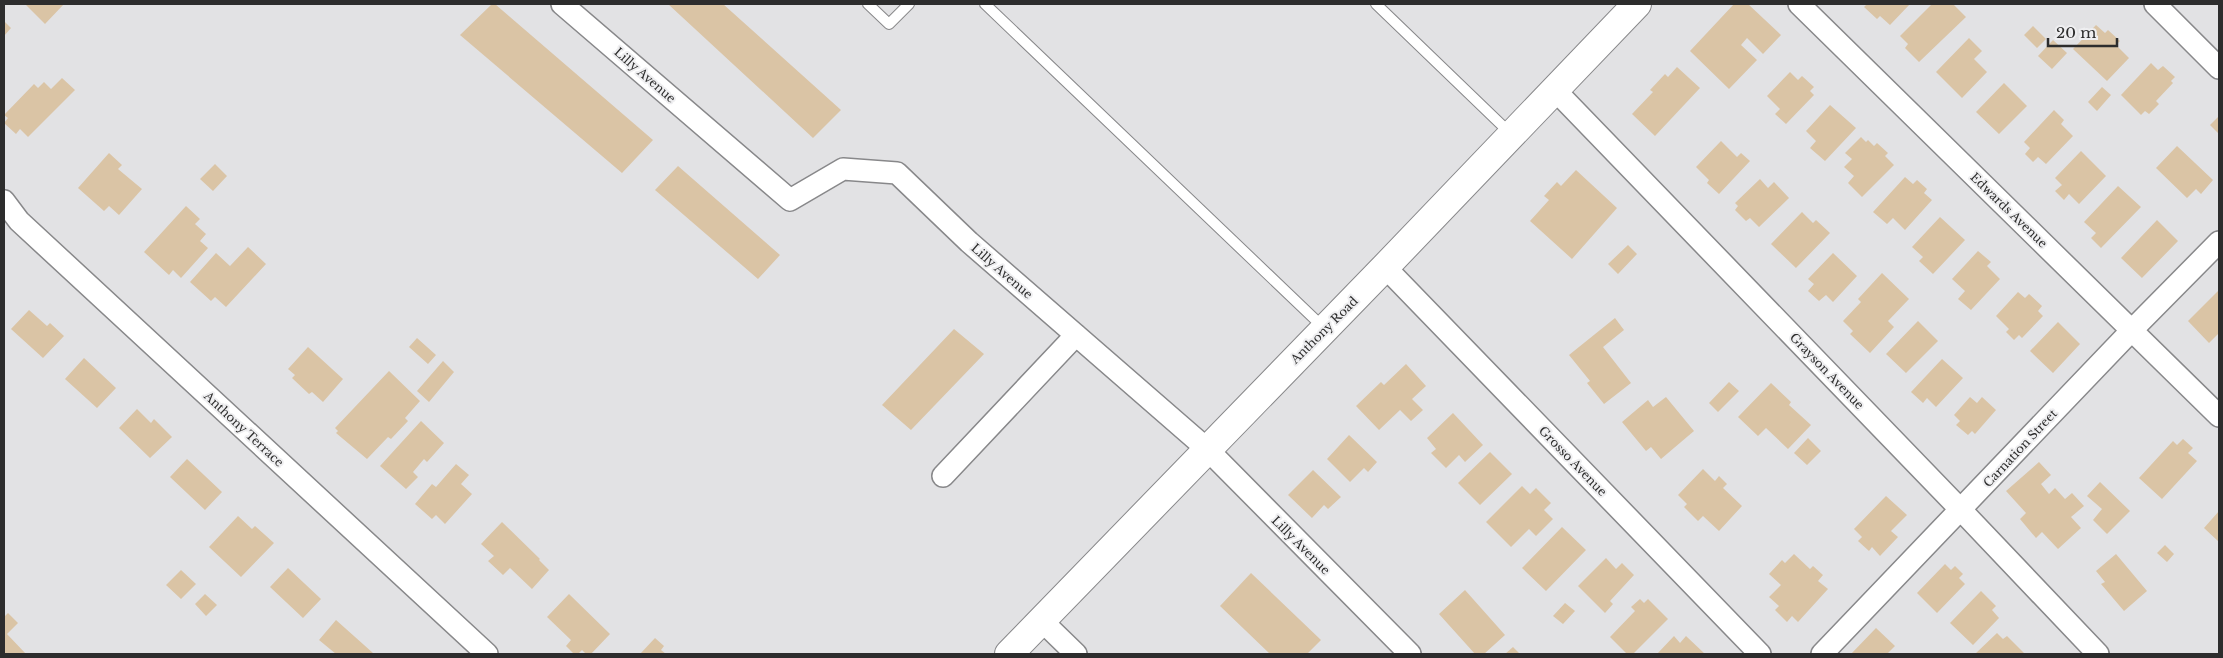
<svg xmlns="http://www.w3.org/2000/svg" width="2223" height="658" font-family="'Libre Baskerville',serif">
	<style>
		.building { fill: #dac4a5 }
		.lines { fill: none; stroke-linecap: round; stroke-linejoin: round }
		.lane-casing { stroke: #88888a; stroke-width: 12 }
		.street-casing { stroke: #88888a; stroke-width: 24 }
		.secondary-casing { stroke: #88888a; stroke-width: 30 }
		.lane { stroke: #fff; stroke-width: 10 }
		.street { stroke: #fff; stroke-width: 21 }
		.secondary { stroke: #fff; stroke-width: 28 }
		.labels { text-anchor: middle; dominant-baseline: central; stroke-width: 4; stroke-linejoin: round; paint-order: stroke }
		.street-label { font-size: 12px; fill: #2d2d2d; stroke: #efeff1 }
	</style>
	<rect width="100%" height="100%" fill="#e2e2e4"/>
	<path class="building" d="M25 4H64L45 24Z
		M492 4H495L653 140 622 173 460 35Z
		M668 4H723L841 110 813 138Z
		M1734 4H1748L1781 35 1763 54 1747 38 1741 45 1757 60 1729 89 1690 51Z
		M1867 4H1910L1890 25 1880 16 1877 19 1864 7Z
		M1932 4H1953L1966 17 1919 62 1905 48 1908 44 1900 36Z
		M4 21 11 28 4 36Z
		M2096 25 2105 33 2108 30 2120 41 2116 45 2129 58 2107 81 2073 49Z
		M2033 26 2046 39 2037 48 2024 35Z
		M1969 38 1982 51 1974 59 1987 72 1962 98 1936 72Z
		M2053 40 2067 53 2052 69 2038 56Z
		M2151 63 2158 70 2163 66 2175 77 2171 81 2173 83 2156 101 2159 104 2149 114 2145 111 2141 115 2121 95Z
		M1677 67 1700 88 1655 136 1632 114 1653 92 1650 90 1665 74 1668 77Z
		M1790 72 1798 80 1802 76 1814 87 1810 91 1814 95 1786 124 1775 114 1780 109 1767 96Z
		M62 78 75 90 28 137 20 129 16 134 4 123 8 118 4 115 34 84 38 88 44 82 51 89Z
		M2004 83 2027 106 1999 134 1976 112Z
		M2102 87 2111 95 2097 111 2088 102Z
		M1830 105 1856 128 1825 161 1810 148 1816 141 1806 131Z
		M2054 110 2064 120 2061 124 2073 136 2046 164 2038 157 2033 162 2025 154 2030 148 2024 142Z
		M2219 116V134L2210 125Z
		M1861 137 1866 142 1868 140 1874 146 1877 143 1888 153 1885 156 1894 165 1862 197 1848 183 1854 176 1844 167 1852 159 1845 153Z
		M1721 141 1737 157 1741 153 1750 161 1719 194 1707 183 1709 180 1696 167Z
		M2177 146 2213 180 2201 194 2196 189 2187 198 2156 168Z
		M2081 151 2106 176 2079 204 2069 194 2064 200 2055 191 2062 185 2055 178Z
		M109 153 122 165 118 169 142 189 119 215 109 206 104 211 78 188Z
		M215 164 227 176 213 191 200 179Z
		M678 166 780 255 758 279 655 190Z
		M1576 170 1617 208 1572 259 1530 221 1549 200 1544 196 1557 182 1561 186Z
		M1905 177 1913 184 1917 180 1927 189 1924 193 1932 200 1905 230 1893 218 1887 224 1873 212Z
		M1760 179 1768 188 1774 182 1789 198 1759 227 1750 218 1746 221 1735 210 1738 206 1735 203Z
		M2118 186 2141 207 2101 248 2091 238 2096 233 2084 222Z
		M186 206 200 219 195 224 206 234 200 241 208 248 181 278 173 270 169 275 144 252Z
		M1802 212 1813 223 1816 220 1830 233 1796 268 1771 244Z
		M1940 217 1965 240 1933 274 1919 261 1923 257 1912 247Z
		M2157 220 2178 241 2142 278 2121 258Z
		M1628 245 1637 254 1618 274 1608 264Z
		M248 247 266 264 226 307 215 297 211 301 190 282 216 253 230 266Z
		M1978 251 1991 262 1987 266 2000 279 1971 310 1958 299 1965 291 1952 279Z
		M1833 253 1857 276 1833 302 1826 295 1819 301 1808 291 1814 284 1808 279Z
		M1882 273 1909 299 1888 321 1894 327 1870 353 1850 334 1853 331 1843 321 1861 302 1858 299Z
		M2219 290V333L2209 343 2188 321Z
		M2018 292 2025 298 2029 294 2042 306 2038 311 2043 316 2022 338 2019 335 2014 340 2006 332 2009 329 1996 316Z
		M29 310 47 326 50 323 64 336 43 358 11 329Z
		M1615 318 1624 330 1603 347 1631 383 1604 404 1587 383 1590 381 1569 355Z
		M1918 321 1938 341 1906 373 1886 354Z
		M2058 322 2080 344 2053 373 2030 351Z
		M954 329 984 354 911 430 882 405Z
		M417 338 436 355 428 364 409 347Z
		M308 347 343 379 323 402 312 392 309 394 292 378 295 375 288 369Z
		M84 358 116 388 97 408 65 379Z
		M1942 359 1963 378 1936 407 1927 398 1923 403 1911 392Z
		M443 361 454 372 429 402 417 391Z
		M1406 364 1426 386 1412 399 1423 410 1411 421 1400 410 1379 430 1356 406 1381 382 1384 385Z
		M389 371 420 401 405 418 408 421 391 439 388 437 367 459 336 433 338 431 335 428Z
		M1729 382 1739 391 1718 412 1709 403Z
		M1771 383 1791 402 1789 405 1811 425 1788 449 1766 428 1758 436 1738 417Z
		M1666 397 1694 431 1661 459 1651 447 1646 451 1622 422 1648 400 1653 407Z
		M1970 397 1977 403 1982 397 1996 410 1975 434 1972 431 1968 435 1956 425 1960 421 1954 415Z
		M137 409 151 423 154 419 172 437 150 458 119 428Z
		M1453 413 1483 445 1465 462 1459 455 1446 468 1431 453 1436 449 1427 438Z
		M421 421 444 443 427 462 424 459 413 472 418 477 406 489 380 466Z
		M1349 435 1377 462 1368 472 1364 468 1350 482 1327 459Z
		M1808 438 1821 451 1807 465 1794 453Z
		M2183 439 2193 448 2188 453 2197 461 2162 499 2139 478 2173 441 2177 445Z
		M1490 452 1512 474 1480 505 1458 483Z
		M187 459 222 492 205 510 170 477Z
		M2039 462 2051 475 2041 484 2049 494 2055 488 2065 499 2072 493 2084 506 2071 517 2081 528 2058 549 2042 532 2036 538 2020 519 2026 513 2006 491Z
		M456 464 469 475 461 484 472 494 445 524 436 515 432 519 415 504 432 484 436 487Z
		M1703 469 1715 481 1719 476 1727 484 1723 488 1742 506 1719 531 1703 516 1698 521 1684 507 1687 504 1678 495Z
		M1313 470 1341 497 1328 509 1324 505 1312 518 1288 495Z
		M2100 482 2130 511 2107 534 2093 520 2102 509 2087 496Z
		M1522 486 1530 494 1536 488 1551 503 1544 510 1553 519 1536 536 1529 529 1511 547 1486 522Z
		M1886 496 1907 515 1891 531 1898 537 1880 556 1872 547 1869 551 1858 541 1862 537 1854 529Z
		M2219 511V542L2204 528Z
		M238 516 252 529 255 526 274 543 241 577 209 547Z
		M502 522 540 559 539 560 549 570 532 589 510 568 503 575 488 561 494 556 481 544Z
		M1562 527 1586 550 1546 591 1522 568Z
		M2165 545 2174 554 2167 562 2157 553Z
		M1794 554 1810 569 1813 566 1823 575 1818 581 1828 589 1798 622 1792 616 1787 622 1775 610 1779 606 1769 597 1781 585 1769 574 1782 560 1785 563Z
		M2116 554 2147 591 2124 611 2101 584 2105 582 2096 571Z
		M1606 558 1616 569 1622 563 1634 575 1610 601 1613 604 1605 613 1578 586Z
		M1945 564 1951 570 1955 566 1963 574 1959 578 1965 584 1937 613 1917 593Z
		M288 568 321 599 303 618 270 587Z
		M181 570 196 584 181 599 166 585Z
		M1251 573 1321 640 1307 654H1270L1220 606Z
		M1465 590 1505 635 1484 654H1475L1439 614Z
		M1981 591 1996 606 1992 610 1999 618 1973 645 1950 623Z
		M205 594 217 605 206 616 195 604Z
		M569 594 610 634 591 654H586L582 650 578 654H574L566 646 571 640 547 617Z
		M1640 599 1644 603 1648 599 1668 619 1633 654H1627L1610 637 1635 611 1631 607Z
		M1565 603 1575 611 1563 624 1553 616Z
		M8 613 18 623 7 634 26 654H4V617Z
		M336 620 373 653 371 654H336L319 640Z
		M1876 628 1895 646 1887 654H1851Z
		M1997 633 2003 639 2007 636 2025 654H1975Z
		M1674 636 1680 643 1686 636 1705 654H1657Z
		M655 638 664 646 661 650 666 654H640Z
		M1513 647 1520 654H1505Z"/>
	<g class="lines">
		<defs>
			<path id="lane" d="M868 4 889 24 909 4
				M985 4 1324 328
				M1376 4 1511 134"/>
			<path id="street" d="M562 4 790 200 843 169 897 173 969 242 1207 449 1410 654
				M1799 4 2219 416
				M2155 4 2219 68
				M1554 89 1961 510 2098 654
				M4 201 19 221 487 654
				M1385 267 1760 654
				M943 476 1076 335
				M1041 620 1076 654
				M1822 654 2132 330 2219 242"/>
			<path id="secondary" d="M1009 654 1385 267 1637 4"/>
		</defs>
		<use href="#lane" class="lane-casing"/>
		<use href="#street" class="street-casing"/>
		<use href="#secondary" class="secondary-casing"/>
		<use href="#lane" class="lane"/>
		<use href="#street" class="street"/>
		<use href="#secondary" class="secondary"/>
	</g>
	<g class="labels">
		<g class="street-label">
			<text transform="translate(645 75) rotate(41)">Lilly Avenue</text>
			<text transform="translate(2009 210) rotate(44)">Edwards Avenue</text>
			<text transform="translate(1002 271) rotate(41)">Lilly Avenue</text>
			<text transform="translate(1324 330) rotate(-45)">Anthony Road</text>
			<text transform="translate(1827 371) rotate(46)">Grayson Avenue</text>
			<text transform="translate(244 429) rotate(43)">Anthony Terrace</text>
			<text transform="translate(2020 448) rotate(-47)">Carnation Street</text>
			<text transform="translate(1573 461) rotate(46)">Grosso Avenue</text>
			<text transform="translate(1301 545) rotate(45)">Lilly Avenue</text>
		</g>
	</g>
	<rect width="2223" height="658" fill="none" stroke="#2d2d2d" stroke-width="10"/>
	<path d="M2048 38v8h69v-8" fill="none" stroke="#2d2d2d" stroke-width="2.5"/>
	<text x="2056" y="38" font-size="15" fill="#2d2d2d" stroke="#efeff1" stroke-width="4" paint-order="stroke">20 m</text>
</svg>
